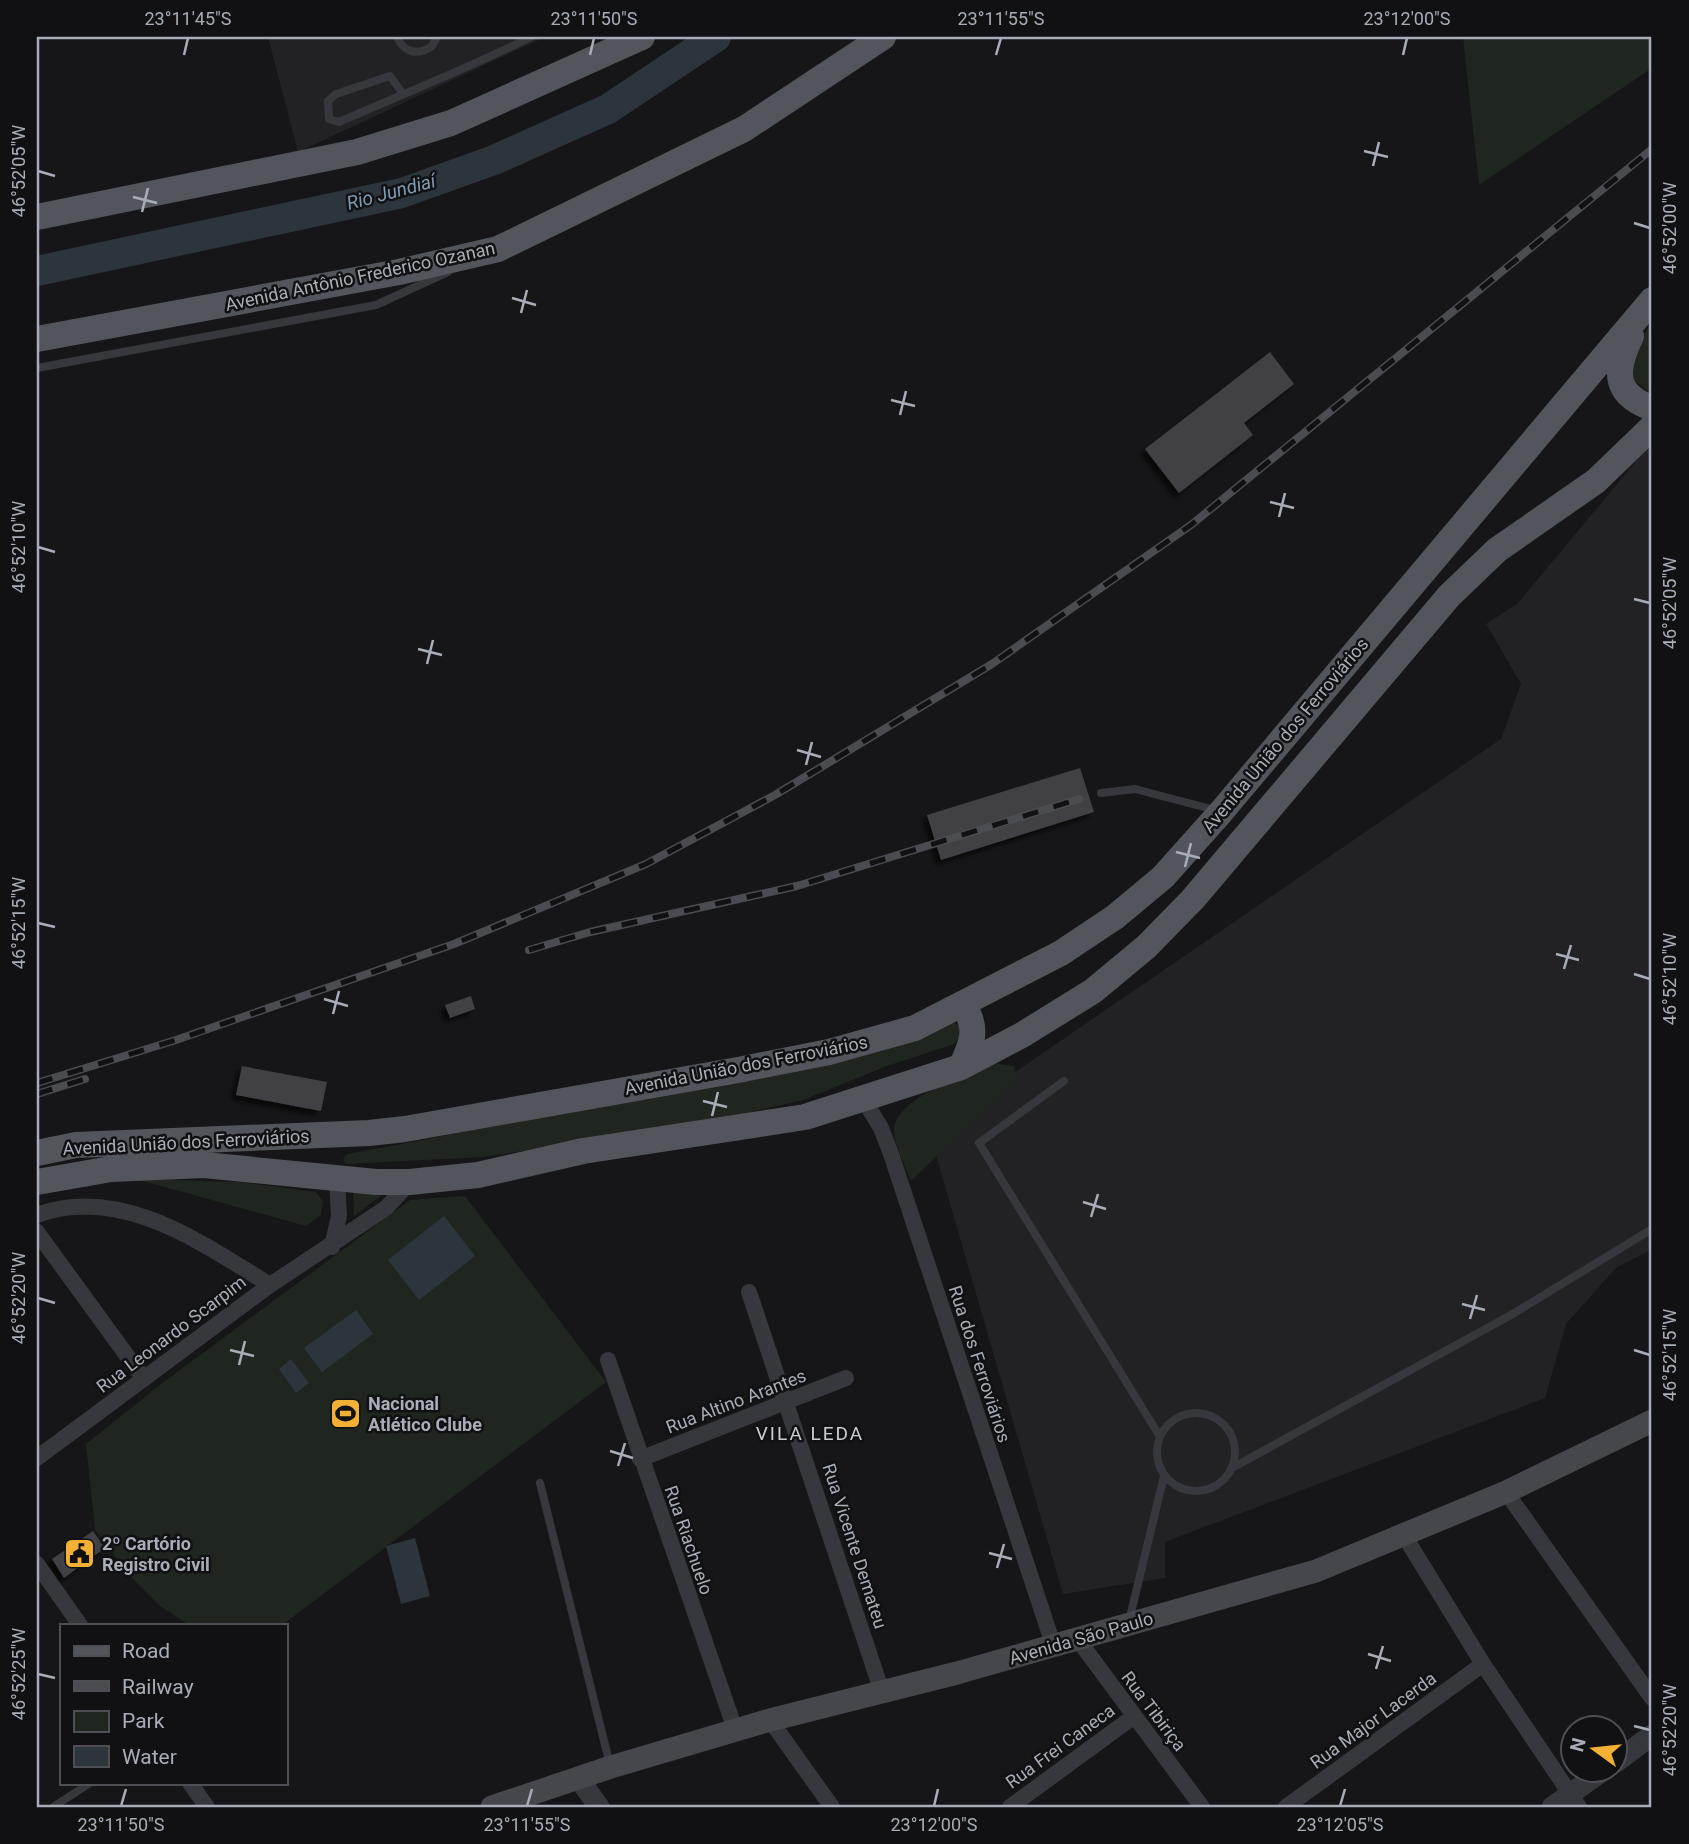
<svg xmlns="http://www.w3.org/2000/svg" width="1689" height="1844" font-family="Roboto,sans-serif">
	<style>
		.built { fill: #222225 }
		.green { fill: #1e261f }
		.water { fill: #2c353c }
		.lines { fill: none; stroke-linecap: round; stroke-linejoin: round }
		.river { stroke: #2c353c; stroke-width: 30 }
		.building { fill: #404145; filter: url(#shadow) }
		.service { stroke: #37383d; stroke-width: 8 }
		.minor { stroke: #37383d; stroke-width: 16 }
		.tertiary { stroke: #37383d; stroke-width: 21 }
		.secondary { stroke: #45474d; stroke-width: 23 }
		.primary { stroke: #53555c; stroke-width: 26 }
		.rail-casing { stroke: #4a4c52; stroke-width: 8 }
		.rail { stroke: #111113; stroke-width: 5; stroke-dasharray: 16; stroke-linecap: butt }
		.ticks { fill: none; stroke: #a8adb8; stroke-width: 2.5 }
		.labels { text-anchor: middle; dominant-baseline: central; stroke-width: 5; stroke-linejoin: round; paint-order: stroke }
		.street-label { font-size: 18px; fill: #a8adb8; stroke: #111113 }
		.poi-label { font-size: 18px; font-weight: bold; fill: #a8adb8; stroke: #111113; text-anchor: start }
		.water-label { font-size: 19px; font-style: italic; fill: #7f9bb3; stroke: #111113 }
		.neighbourhood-label { font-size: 19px; letter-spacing: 2px; fill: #c9ccd4; stroke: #111113 }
		.neatline { fill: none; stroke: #a8adb8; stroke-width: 2.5 }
		.ticks-label { font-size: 18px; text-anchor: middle; fill: #a8adb8 }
	</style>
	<defs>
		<filter id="shadow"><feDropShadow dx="-5" dy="5" stdDeviation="2" flood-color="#0009"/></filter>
	</defs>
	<rect width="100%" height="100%" fill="#161618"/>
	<path class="built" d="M268 37H545L298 152Z
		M1652 442V1249L1616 1268 1566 1324 1545 1398 1165 1542V1578L1063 1594 929 1131 1501 739 1521 684 1486 624 1517 604Z"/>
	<path class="green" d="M1463 37H1652V68L1479 185Z
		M1652 322V388L1648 391 1632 379 1628 359Z
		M952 1021 962 1027V1035L954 1044 887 1066 803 1100 699 1124 484 1157 346 1164 343 1159 347 1154 434 1138Z
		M992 1063 1014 1066 1017 1079 911 1181C906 1169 893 1141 894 1129 896 1098 967 1075 992 1063Z
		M136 1179 240 1182 316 1192 323 1201 321 1215 306 1226Z
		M353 1186 386 1192 354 1216Z
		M465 1196 606 1382 282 1625H189L160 1606 130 1576 95 1530 86 1444 165 1381 410 1200Z"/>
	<path class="water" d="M444 1216 475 1256 419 1300 388 1260Z
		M356 1310 373 1334 322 1372 304 1348Z
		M291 1359 309 1383 296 1393 279 1369Z
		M415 1538 430 1596 401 1604 386 1546Z"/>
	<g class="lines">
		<path class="river" d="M37 271 402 193 494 160 608 109 716 37"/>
	</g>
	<path class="building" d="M1270 352 1294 384 1244 423 1253 435 1179 493 1145 449Z
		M1080 768 1094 812 941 860 927 815Z
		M471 996 475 1009 450 1018 445 1005Z
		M242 1066 327 1082 321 1111 236 1095Z
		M93 1531 105 1548 64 1578 52 1559Z"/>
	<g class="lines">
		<path class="service" d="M397 37C404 53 418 56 432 46L437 37
			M403 94 390 76 336 94 328 101 329 119 339 122C403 94 469 68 531 37
			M37 368 376 305 448 272
			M1101 793 1135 789 1215 810
			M1064 1081 979 1143 1159 1435
			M1157 1452a39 39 0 1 1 78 0a39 39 0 1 1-78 0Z
			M1232 1468 1511 1315 1652 1229
			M540 1483 610 1765
			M1129 1621 1164 1476
			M53 1807 90 1783"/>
		<path class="minor" d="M864 1100 881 1128 891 1154 1053 1644
			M37 1215C120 1184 202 1243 270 1285
			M37 1232 144 1379
			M332 1247 339 1216 337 1179
			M749 1292 882 1692
			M608 1360 736 1732
			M37 1458 270 1285 386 1208 410 1182
			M640 1459 846 1378
			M1506 1492 1652 1698
			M1405 1537 1483 1664 1579 1807
			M37 1564 80 1625
			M1076 1637 1202 1807
			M770 1720 832 1807
			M190 1783 207 1807
			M1010 1807 1133 1717
			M1286 1807 1483 1664"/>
		<path class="tertiary" d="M1616 1762 1652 1735
			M579 1779 599 1807
			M1552 1807 1604 1770"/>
		<path class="secondary" d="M492 1807 611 1767 770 1720 957 1673 1316 1571 1506 1492 1652 1421"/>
		<path class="primary" d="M37 217 357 152 451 123 642 37
			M1631 336C1615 369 1612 394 1652 408
			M37 339 399 272 498 249 744 129 883 37
			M961 1067C972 1044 979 1028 963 1005
			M37 1153 76 1145 369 1133 405 1129 738 1070 829 1052 915 1028 1061 953 1115 917 1163 877 1221 812 1652 300
			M37 1182 111 1169 204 1165 376 1182H410L478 1175 583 1151 805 1117 961 1067 1022 1035 1093 991 1146 947 1193 899 1449 596 1497 550 1596 481 1652 427"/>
		<defs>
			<path id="rail" d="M529 950 590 932 797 886 1079 799
				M37 1083 176 1040 454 944 646 864 775 795 992 664 1191 525 1652 149
				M37 1094 85 1079"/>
		</defs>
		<use href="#rail" class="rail-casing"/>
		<use href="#rail" class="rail"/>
	</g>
	<path class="ticks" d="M184 55 188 38M590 55 594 38M996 55 1001 38M1403 55 1407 38M1364 151 1388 157M1373 166 1379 142M38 171 55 176M133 197 157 203M142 212 148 188M1634 223 1650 228M512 298 536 305M521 313 527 290M891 400 915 406M900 415 906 391M1270 502 1294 508M1279 517 1285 493M38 547 55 552M1634 599 1650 603M418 649 442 655M427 664 433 640M797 750 821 757M806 765 812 742M1176 852 1200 858M1185 867 1191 843M38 923 55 927M1556 954 1579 960M1564 969 1571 945M1634 974 1650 979M324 999 348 1006M333 1014 339 991M703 1101 727 1107M712 1116 718 1092M1083 1202 1106 1209M1091 1217 1098 1194M38 1298 55 1303M1462 1304 1485 1310M1470 1319 1477 1295M230 1350 254 1356M1634 1350 1650 1355M239 1365 245 1341M610 1451 633 1458M618 1466 625 1443M989 1553 1012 1559M997 1568 1004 1544M1368 1654 1391 1661M1376 1669 1383 1646M38 1674 55 1678M1634 1726 1650 1730M121 1806 126 1789M527 1806 532 1789M934 1806 938 1789M1340 1806 1345 1789"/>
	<defs>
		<symbol id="stadium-square" viewBox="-11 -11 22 22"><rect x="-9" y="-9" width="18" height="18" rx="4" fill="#f2b134" stroke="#111113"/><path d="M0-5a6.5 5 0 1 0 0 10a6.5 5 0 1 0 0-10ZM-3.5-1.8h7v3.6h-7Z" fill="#111"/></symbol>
		<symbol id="civic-square" viewBox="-11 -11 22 22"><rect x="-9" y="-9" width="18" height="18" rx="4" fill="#f2b134" stroke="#111113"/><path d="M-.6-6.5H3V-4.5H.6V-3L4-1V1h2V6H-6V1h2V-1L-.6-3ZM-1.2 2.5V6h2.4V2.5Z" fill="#111"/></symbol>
	</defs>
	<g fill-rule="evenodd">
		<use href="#stadium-square" x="328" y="1396" width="35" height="35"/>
		<use href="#civic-square" x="62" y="1536" width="35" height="35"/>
	</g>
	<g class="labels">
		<g class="street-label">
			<text transform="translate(360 276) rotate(-12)">Avenida Antônio Frederico Ozanan</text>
			<text transform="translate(1285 735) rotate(-50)">Avenida União dos Ferroviários</text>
			<text transform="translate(746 1065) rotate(-11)">Avenida União dos Ferroviários</text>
			<text transform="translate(186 1142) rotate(-3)">Avenida União dos Ferroviários</text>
			<text transform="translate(171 1334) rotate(-37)">Rua Leonardo Scarpim</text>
			<text transform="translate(980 1364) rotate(72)">Rua dos Ferroviários</text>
			<text transform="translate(736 1401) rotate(-21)">Rua Altino Arantes</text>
			<text transform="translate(689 1540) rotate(71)">Rua Riachuelo</text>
			<text transform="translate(855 1546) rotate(72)">Rua Vicente Demateu</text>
			<text transform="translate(1081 1638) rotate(-16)">Avenida São Paulo</text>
			<text transform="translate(1154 1711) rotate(53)">Rua Tibiriça</text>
			<text transform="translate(1373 1720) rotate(-36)">Rua Major Lacerda</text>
			<text transform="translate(1060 1746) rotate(-36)">Rua Frei Caneca</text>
		</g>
		<g class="poi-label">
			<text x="368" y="1403">Nacional<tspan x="368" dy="21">Atlético Clube</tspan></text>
			<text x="102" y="1543">2º Cartório<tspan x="102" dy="21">Registro Civil</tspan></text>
		</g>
		<g class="water-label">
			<text transform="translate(391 192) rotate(-15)">Rio Jundiaí</text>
		</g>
		<g class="neighbourhood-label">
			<text x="810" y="1433">VILA LEDA</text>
		</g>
	</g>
	<rect width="1689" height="1844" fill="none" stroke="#111113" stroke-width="77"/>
	<rect x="60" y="1624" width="228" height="161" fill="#111113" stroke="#4d4f55" stroke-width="2"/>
	<rect x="74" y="1646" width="35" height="10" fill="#53555c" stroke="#4d4f55" stroke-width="2"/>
	<text x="122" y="1658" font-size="21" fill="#a8adb8">Road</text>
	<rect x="74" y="1681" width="35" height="10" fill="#4a4c52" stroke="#4d4f55" stroke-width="2"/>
	<text x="122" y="1694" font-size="21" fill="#a8adb8">Railway</text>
	<rect x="74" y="1711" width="35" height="21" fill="#1e261f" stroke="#4d4f55" stroke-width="2"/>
	<text x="122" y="1728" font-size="21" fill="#a8adb8">Park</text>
	<rect x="74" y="1746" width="35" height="21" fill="#2c353c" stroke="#4d4f55" stroke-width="2"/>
	<text x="122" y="1764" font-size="21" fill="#a8adb8">Water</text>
	<g transform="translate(1594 1749) rotate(285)"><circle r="33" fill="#111113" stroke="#4d4f55" stroke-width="2"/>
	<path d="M0-5L12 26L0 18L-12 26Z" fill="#f2b134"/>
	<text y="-10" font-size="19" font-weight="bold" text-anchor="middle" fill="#a8adb8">N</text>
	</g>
	<rect x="38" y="38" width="1612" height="1768" class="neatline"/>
	<g class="ticks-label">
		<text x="188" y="25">23°11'45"S</text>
		<text x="594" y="25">23°11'50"S</text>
		<text x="1001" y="25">23°11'55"S</text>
		<text x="1407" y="25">23°12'00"S</text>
		<text transform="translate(19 171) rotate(-90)" y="6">46°52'05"W</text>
		<text transform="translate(1670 228) rotate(-90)" y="6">46°52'00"W</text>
		<text transform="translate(19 547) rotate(-90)" y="6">46°52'10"W</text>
		<text transform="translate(1670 603) rotate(-90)" y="6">46°52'05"W</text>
		<text transform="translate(19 923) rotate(-90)" y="6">46°52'15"W</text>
		<text transform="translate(1670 979) rotate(-90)" y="6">46°52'10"W</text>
		<text transform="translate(19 1298) rotate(-90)" y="6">46°52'20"W</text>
		<text transform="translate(1670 1355) rotate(-90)" y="6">46°52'15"W</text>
		<text transform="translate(19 1674) rotate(-90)" y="6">46°52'25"W</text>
		<text transform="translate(1670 1730) rotate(-90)" y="6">46°52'20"W</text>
		<text x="121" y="1831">23°11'50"S</text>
		<text x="527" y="1831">23°11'55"S</text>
		<text x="934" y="1831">23°12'00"S</text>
		<text x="1340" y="1831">23°12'05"S</text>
	</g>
</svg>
